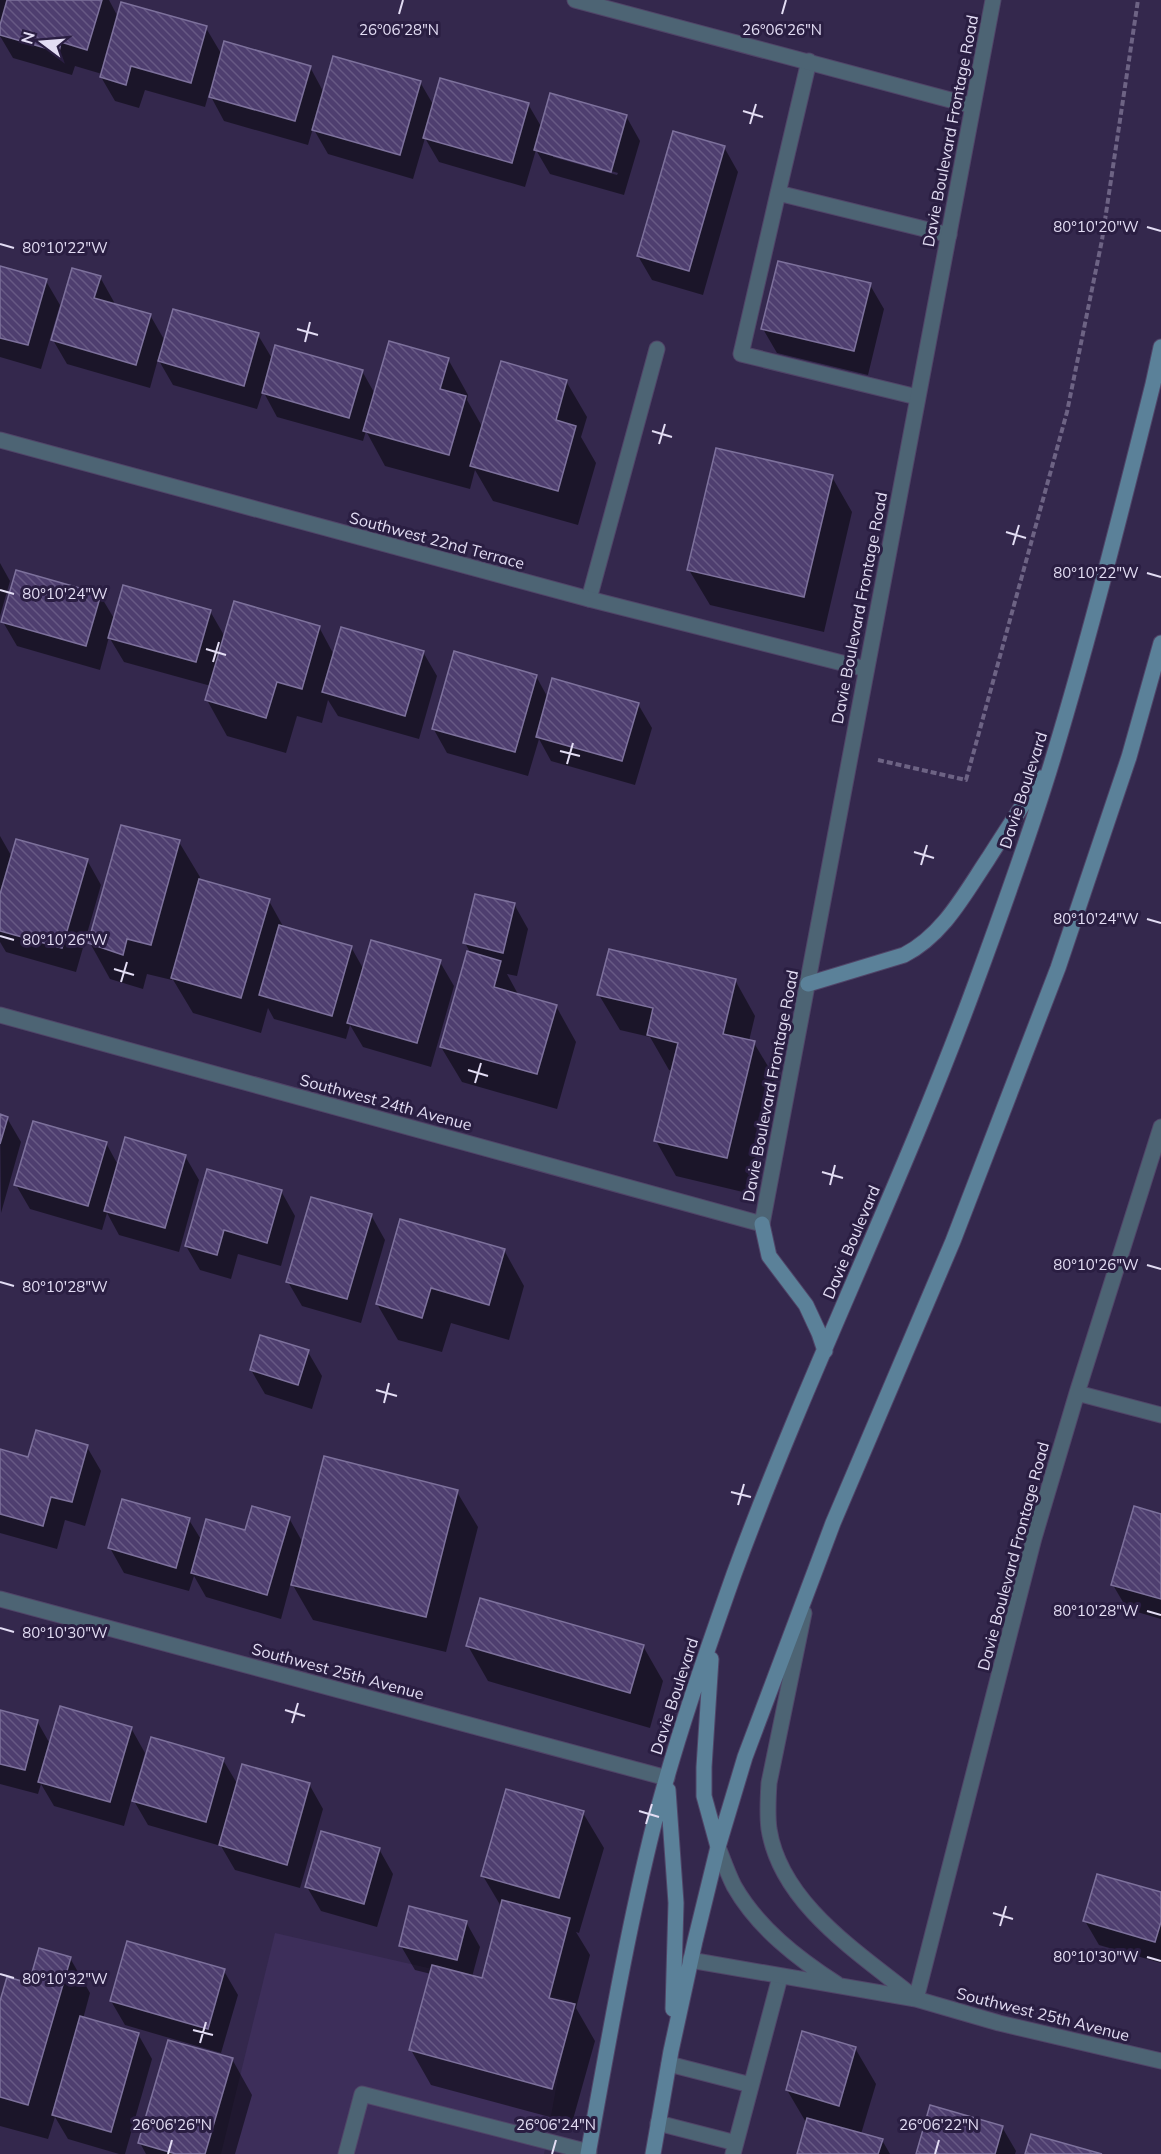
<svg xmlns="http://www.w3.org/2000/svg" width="1161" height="2154" font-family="Mulish,sans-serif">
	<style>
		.built { fill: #3d2e5a }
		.shadow { fill: #0007; fill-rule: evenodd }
		.building { fill: url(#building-back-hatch); stroke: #7d719c; stroke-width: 1.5 }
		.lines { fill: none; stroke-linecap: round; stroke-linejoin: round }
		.service-casing { stroke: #504568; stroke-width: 17 }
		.minor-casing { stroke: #504568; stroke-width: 17 }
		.secondary-casing { stroke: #504568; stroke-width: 17 }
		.path { stroke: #6d6384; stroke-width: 4; stroke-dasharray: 6 3; stroke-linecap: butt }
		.service { stroke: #4d6474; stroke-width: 15 }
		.minor { stroke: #4d6474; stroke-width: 15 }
		.secondary { stroke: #5b8199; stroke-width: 15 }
		.ticks { fill: none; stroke: #e3ddf4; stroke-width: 2 }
		.labels { text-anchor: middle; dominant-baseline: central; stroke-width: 6; stroke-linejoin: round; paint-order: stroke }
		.street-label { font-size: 16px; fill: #e3ddf4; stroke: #2a1e42 }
		.ticks-label { font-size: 15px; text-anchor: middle; fill: #e3ddf4; stroke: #2a1e42; stroke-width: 6; stroke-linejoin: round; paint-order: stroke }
	</style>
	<defs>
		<pattern id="building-back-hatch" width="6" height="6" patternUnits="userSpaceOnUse" patternTransform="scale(1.5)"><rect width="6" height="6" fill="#4e3e6f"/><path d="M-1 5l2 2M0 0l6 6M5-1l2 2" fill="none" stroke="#675984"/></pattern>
	</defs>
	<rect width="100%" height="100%" fill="#34284d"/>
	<path class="built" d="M275 1933 572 2001 544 2154H221Z"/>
	<path class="shadow" d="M0 0H109L118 17 206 28 222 55 310 67 324 93 420 82 434 106 528 104 542 128 626 116 640 141 624 195 550 174 536 150 525 187 439 162 425 138 413 179 328 154 313 128 308 145 224 121 209 93 205 107 145 90 139 108 115 101 101 77 102 74 75 66 72 75 13 58 0 36ZM553 154 618 173 617 175 553 157Z
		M724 147 738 172 703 295 652 280 638 256Z
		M0 267 46 281 60 305 41 369 0 357Z
		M100 277 114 302 113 305 150 315 165 341 258 335 273 360 362 371 375 394 448 359 468 395 467 400 483 428 566 381 587 417 581 437 596 463 578 525 493 501 475 470 470 489 385 466 366 431 363 441 277 417 263 391 257 409 173 385 158 359 150 388 67 364 53 340Z
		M870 285 884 309 868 375 777 353 763 329Z
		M832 477 852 512 824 632 710 605 689 570Z
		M0 563 10 581 0 616Z
		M100 595 115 620 210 611 225 637 319 627 334 655 423 652 437 676 419 739 338 716 328 700 322 723 297 716 286 753 227 736 207 700 211 686 124 662 109 637 100 670 17 646 3 622Z
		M536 676 548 698 638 704 652 728 635 785 551 761 539 739 528 776 447 753 433 728Z
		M0 836 12 857 87 860 101 885 76 972 6 952 0 942Z
		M179 842 200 877 199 881 269 901 284 928 351 947 364 970 440 962 454 986 431 1067 363 1047 350 1025 346 1039 274 1019 268 1008 261 1033 193 1013 172 978V980L147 974 143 989 110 979 90 943Z
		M514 904 528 929 517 976 507 974 519 996 556 1006 576 1042 557 1109 462 1082 441 1047 471 954 465 943Z
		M735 980 755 1016 749 1041 754 1043 775 1078 747 1193 676 1176 656 1141 672 1071 669 1070 650 1037 620 1030 599 995Z
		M0 1116 7 1118 21 1142 1 1213Z
		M106 1143 118 1165 185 1156 199 1180 179 1252 119 1235 107 1213 102 1230 30 1209 16 1185Z
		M281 1191 295 1216 281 1266 238 1254 231 1279 200 1270 186 1246Z
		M371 1215 385 1240 361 1323 302 1306 288 1282Z
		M504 1250 524 1286 509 1340 451 1323 442 1352 398 1340 377 1304Z
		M308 1352 322 1376 312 1409 265 1394 251 1370Z
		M87 1447 101 1471 85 1526 65 1520 57 1549 0 1533V1450L29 1459Z
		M457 1492 478 1527 446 1652 313 1620 291 1582 281 1619 206 1597 194 1576 189 1591 124 1573 110 1548 189 1520 202 1541 246 1532 289 1518 303 1543Z
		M1161 1515V1619L1127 1609 1113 1585Z
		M468 1646H643L663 1681 650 1728 488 1681Z
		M0 1711 37 1721 50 1744 131 1728 145 1753 124 1826 54 1806 41 1784 38 1794 0 1784Z
		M223 1760 238 1785 309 1784 323 1809 300 1888 235 1870 221 1846 148 1825 134 1801Z
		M583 1813 604 1848 579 1933 576 1932 590 1955 576 2008 595 2041 572 2123 431 2085 411 2050 431 1974 415 1970 401 1946 466 1922 480 1947 472 1977 483 1980 502 1908 483 1876Z
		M379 1849 393 1874 377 1927 321 1911 307 1887Z
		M1161 1894V1963L1099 1945 1085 1921Z
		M70 1958 90 1993 83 2019 138 2034 152 2059 125 2154H119L68 2139 55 2117 48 2139 0 2126V2006Z
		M224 1971 238 1995 221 2053 125 2025 111 2001Z
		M855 2048 876 2084 861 2134 882 2140 890 2154H799L807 2124 787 2090Z
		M232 2059 252 2095 235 2154H146L140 2143Z
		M1002 2127 1016 2151 1015 2154H918Z"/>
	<path class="building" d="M7 0H102L87 50 61 42 59 52 0 35V25Z
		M121 2 207 26 191 83 131 66 126 85 100 77Z
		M224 41 311 66 295 121 209 97Z
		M333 56 421 81 400 155 312 130Z
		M440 78 529 103 512 163 423 138Z
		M550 93 627 115 611 172 534 150Z
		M673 131 725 146 689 271 637 256Z
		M778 261 871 283 854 351 761 329Z
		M0 266 47 279 28 345 0 338Z
		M72 268 101 276 94 298 151 314 136 365 51 340Z
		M173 309 259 333 244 386 158 361Z
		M389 341 449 358 440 389 466 396 449 455 363 431Z
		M275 345 363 370 349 418 262 393Z
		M501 361 567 380 556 420 576 426 558 491 470 466Z
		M716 448 833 475 804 597 687 570Z
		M16 570 101 594 86 646 1 622Z
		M123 585 211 610 196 662 108 638Z
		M234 601 320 626 302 689 277 682 266 718 205 700Z
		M341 627 424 651 405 716 322 692Z
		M454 651 537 675 515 752 432 729Z
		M552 678 639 703 622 761 536 737Z
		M121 825 180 840 151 945 127 939 123 955 88 943Z
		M16 839 88 859 62 948 0 931V894Z
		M199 879 270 899 241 998 171 978Z
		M475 894 515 903 503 953 463 943Z
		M279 925 352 946 332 1016 259 995Z
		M371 940 441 960 417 1043 347 1023Z
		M609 949 736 979 723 1034 755 1041 727 1158 654 1141 678 1043 647 1035 653 1008 597 995Z
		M467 951 501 961 494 987 557 1005 537 1074 440 1047Z
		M0 1114 8 1117 0 1144Z
		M33 1121 107 1142 88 1206 14 1185Z
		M125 1137 186 1155 165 1228 104 1211Z
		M207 1169 282 1190 267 1243 224 1230 217 1255 185 1246Z
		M311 1197 372 1214 347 1299 286 1282Z
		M400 1219 505 1249 489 1305 431 1288 422 1318 376 1304Z
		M260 1335 309 1350 298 1385 250 1370Z
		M36 1430 88 1445 72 1502 51 1497 43 1526 0 1514V1449L28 1457Z
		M324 1456 458 1490 426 1617 291 1585Z
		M122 1499 190 1518 176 1568 108 1548Z
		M252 1506 290 1517 267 1595 191 1573 206 1519 245 1530Z
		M1134 1506 1161 1514V1599L1111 1585Z
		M480 1598 644 1645 630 1693 466 1646Z
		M60 1706 132 1727 110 1802 38 1782Z
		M0 1710 38 1720 25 1770 0 1764Z
		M151 1737 224 1758 206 1822 132 1801Z
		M242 1764 310 1783 287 1865 219 1845Z
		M506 1789 584 1811 559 1898 481 1876Z
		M321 1831 380 1848 364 1904 305 1887Z
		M1097 1874 1161 1892V1922L1155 1942 1083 1921Z
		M502 1900 570 1918 549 1998 575 2004 552 2089 409 2050 432 1965 482 1978Z
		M409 1906 467 1921 457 1960 399 1946Z
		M127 1941 225 1969 208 2029 110 2001Z
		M39 1948 71 1957 28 2105 0 2097V2001L7 1977 29 1983Z
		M80 2016 139 2033 111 2132 52 2115Z
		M802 2031 856 2047 839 2106 786 2090Z
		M168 2040 233 2058 205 2154H176L138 2143Z
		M930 2105 1003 2126 995 2154H916Z
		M807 2118 883 2139 878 2154H797Z
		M1031 2134 1102 2154H1025Z"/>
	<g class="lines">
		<defs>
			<path id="service" d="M809 61 778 193 949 235
				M778 193 741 354 917 397
				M589 599 657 349
				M669 2064 751 2085
				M658 2123 736 2143
				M346 2154 362 2094 589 2152
				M733 2154 780 1977"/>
			<path id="minor" d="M575 0 973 106
				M0 440 589 599 866 669
				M0 1015 762 1224 993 0
				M1077 1393 1161 1415
				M0 1599 667 1778
				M804 1613 769 1783C768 1799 767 1814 769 1829 781 1905 861 1954 916 1999
				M718 1847C723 1860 728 1874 734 1886 758 1928 797 1958 837 1984
				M690 1960 916 1999 999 2023 1161 2061
				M916 1999 1034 1538 1077 1393 1161 1127"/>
			<path id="secondary" d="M808 984 904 955C943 935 964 895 988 859 1005 832 1023 805 1040 778
				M762 1224 769 1256 806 1305 819 1333 825 1351
				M711 1659 704 1767V1796L718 1847
				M668 1790 676 1903 673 2009
				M588 2154C608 2044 627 1932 654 1824 676 1739 705 1656 734 1574 807 1375 902 1184 975 985 1003 909 1031 832 1054 755 1091 632 1122 508 1153 384L1161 347
				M653 2154 671 2051 695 1941 718 1847 745 1757 833 1523 953 1241 1058 968 1129 757 1161 643"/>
		</defs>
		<use href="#service" class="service-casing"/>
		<use href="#minor" class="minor-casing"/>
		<use href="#secondary" class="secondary-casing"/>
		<path class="path" d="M878 760 966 780 1067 412 1102 240 1138 0"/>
		<use href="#service" class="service"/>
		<use href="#minor" class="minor"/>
		<use href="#secondary" class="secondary"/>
	</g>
	<path class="ticks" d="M399 14 403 0M782 14 786 0M743 111 763 117M750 124 756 104M1147 227 1161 231M0 244 14 248M297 329 318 335M305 342 310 322M652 431 672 437M659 444 665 424M1006 532 1026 538M1013 545 1019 525M1147 573 1161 577M0 590 14 594M206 649 226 655M213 662 219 642M560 751 580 756M567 764 573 743M914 852 934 858M921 865 927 845M1147 919 1161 923M0 936 14 940M114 969 134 975M121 982 127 962M468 1070 488 1076M475 1083 481 1063M822 1172 843 1178M830 1185 835 1165M1147 1265 1161 1269M0 1282 14 1286M376 1390 397 1396M384 1403 389 1383M731 1492 751 1497M738 1505 744 1484M1147 1611 1161 1615M0 1628 14 1632M285 1710 305 1716M292 1723 298 1703M639 1811 659 1817M646 1824 652 1804M993 1913 1013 1919M1000 1926 1006 1906M1147 1957 1161 1961M0 1974 14 1978M193 2030 213 2035M200 2043 206 2022M168 2154 172 2140M552 2154 556 2140M935 2154 939 2140"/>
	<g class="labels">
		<g class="street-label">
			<text transform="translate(950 131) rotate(-79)">Davie Boulevard Frontage Road</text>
			<text transform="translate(437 540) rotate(15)">Southwest 22nd Terrace</text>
			<text transform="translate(859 608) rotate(-79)">Davie Boulevard Frontage Road</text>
			<text transform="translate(1023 790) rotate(-72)">Davie Boulevard</text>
			<text transform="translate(770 1086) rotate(-79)">Davie Boulevard Frontage Road</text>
			<text transform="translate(386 1102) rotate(15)">Southwest 24th Avenue</text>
			<text transform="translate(851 1242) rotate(-67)">Davie Boulevard</text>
			<text transform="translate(1013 1556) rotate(-75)">Davie Boulevard Frontage Road</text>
			<text transform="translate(338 1671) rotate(15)">Southwest 25th Avenue</text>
			<text transform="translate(674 1696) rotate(-72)">Davie Boulevard</text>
			<text transform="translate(1043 2014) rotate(14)">Southwest 25th Avenue</text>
		</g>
	</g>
	<g class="ticks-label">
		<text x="399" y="35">26°06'28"N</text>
		<text x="782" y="35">26°06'26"N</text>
		<text x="1096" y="232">80°10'20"W</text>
		<text x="65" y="253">80°10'22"W</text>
		<text x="1096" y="578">80°10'22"W</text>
		<text x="65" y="599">80°10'24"W</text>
		<text x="1096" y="924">80°10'24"W</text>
		<text x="65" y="945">80°10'26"W</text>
		<text x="1096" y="1270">80°10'26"W</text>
		<text x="65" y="1292">80°10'28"W</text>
		<text x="1096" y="1616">80°10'28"W</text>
		<text x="65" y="1638">80°10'30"W</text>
		<text x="1096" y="1962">80°10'30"W</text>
		<text x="65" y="1984">80°10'32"W</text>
		<text x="172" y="2130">26°06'26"N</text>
		<text x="556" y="2130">26°06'24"N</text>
		<text x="939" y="2130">26°06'22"N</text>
	</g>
	<g transform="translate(42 42) rotate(286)" stroke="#2a1e42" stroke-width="4.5" paint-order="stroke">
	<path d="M0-4.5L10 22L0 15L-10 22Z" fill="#e3ddf4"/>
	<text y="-9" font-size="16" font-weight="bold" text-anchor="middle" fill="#e3ddf4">N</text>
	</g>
</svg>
